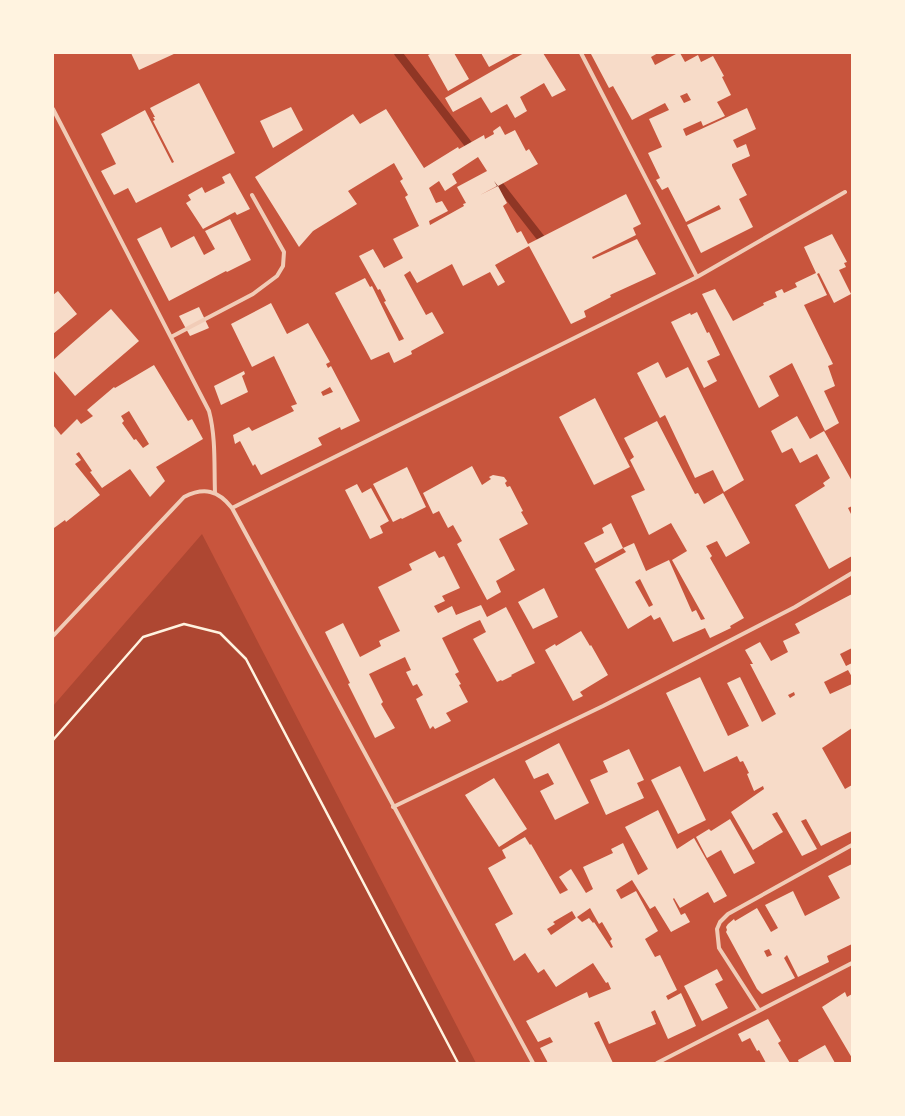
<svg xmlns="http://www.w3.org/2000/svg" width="905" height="1116" font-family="'Exo 2',sans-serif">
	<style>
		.green { fill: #ae4732 }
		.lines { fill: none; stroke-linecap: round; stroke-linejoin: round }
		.stream { stroke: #8f3625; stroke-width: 8 }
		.building { fill: #f7dbc8; fill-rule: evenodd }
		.path { stroke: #fff3e0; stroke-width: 2.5 }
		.minor { stroke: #f1ccb7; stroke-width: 4 }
	</style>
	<rect width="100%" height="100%" fill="#c8553d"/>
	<path class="green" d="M202 534 476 1063H53V706Z"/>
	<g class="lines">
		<path class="stream" d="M398 53 475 153
			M494 178 547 246"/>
	</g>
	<path class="building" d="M131 53H176L139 70Z
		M432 53H454L469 79 448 91 428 55Z
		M481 53H515L489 67Z
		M524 53H543L566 90 552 97 544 83 520 97 527 111 515 118 507 104 491 113 481 97 453 112 445 98Z
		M593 53H658L651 57 655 65 676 54V53H680L685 62 698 55 701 62 713 56 724 76 722 77 731 95 717 102 725 116 703 126 701 121 683 129 686 136 747 108 756 129 733 140 737 148 746 144 750 156 732 164V166L747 195 739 199 753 227 701 253 687 225 721 209 719 205 686 222 668 187 662 190 656 180 660 178 648 153 662 147 649 119 669 110 665 103 632 120 613 86 609 88 591 54ZM687 93 691 100 684 103 680 96Z
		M199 83 235 153 136 203 128 188 114 195 101 171 116 164 101 134 145 110 172 163 174 162 153 121 155 120 153 117H155L150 108Z
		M291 107 303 130 273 148 260 121Z
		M386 109 424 168 458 147 459 149 484 135 485 139 494 134 493 131 500 126 505 135 515 130 526 151 529 149 538 164 498 186 494 181 497 186 480 195 498 186 507 203 503 206 517 233 521 231 528 244 626 194 641 224 633 228 636 235 592 257 593 259 637 239 656 274 610 295 611 297 584 311 586 317 571 324 529 246 495 265 505 282 498 286 490 272 463 286 452 264 417 283 410 271 404 275 426 315 432 312 444 333 411 351 412 354 394 363 389 352 371 360 335 293 365 278 370 287 372 286 399 341 404 339 384 302 386 301 380 289 378 290 359 256 373 249 384 268 403 258 393 239 419 226 405 197 408 195 400 181 403 179 394 163 348 191 357 204 313 231 299 247 255 177 353 114 360 124ZM478 157 487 171 457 187 466 203 463 204 464 206 430 225 429 221 448 211 442 201 436 203 429 188 439 181 445 191 457 183 452 174Z
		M230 173 250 209 237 215 235 212 203 229 186 203 191 200 188 195 202 187 205 193 225 183 222 177Z
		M230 219 251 260 227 272 226 271 169 301 137 239 161 227 171 248 194 236 204 255 215 249 205 231Z
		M832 234 847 262 844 263 846 267 839 270 851 294 834 303 819 273 817 274 827 295 804 305 833 364 828 366 835 386 824 391 839 423 825 431 792 363 769 376 779 396 759 408 702 294 715 289 733 321 764 305 763 303 777 297 775 292 782 289 784 293 797 287 795 283 816 273 804 247Z
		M58 291 77 314 53 334V295Z
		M271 303 287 334 308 323 330 362 326 364 328 368 331 366 360 421 341 430 340 427 318 438 322 445 261 475 255 464 253 466 240 441 235 444 233 435 249 427 252 431 294 411 291 406 297 404 274 356 252 367 231 324ZM330 387 333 392 323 396 321 392Z
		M199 307 209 328 190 336 179 316Z
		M111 309 139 341 75 396 53 370V360Z
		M697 312 707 333 709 332 720 355 707 361 717 381 704 388 671 322 690 313 691 315Z
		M658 362 666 378 688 367 744 480 724 492 713 470 695 478 665 415 660 418 637 373Z
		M154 365 188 421 192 419 203 439 156 467 165 481 150 497 130 469 102 488 90 472 92 471 79 452 76 454 81 460 75 464 100 495 66 522 65 520 54 528 53 527V425L61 435 77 419 81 424 93 416 87 410 114 387 115 388ZM129 411 149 444 143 448 136 439 134 440 122 423 124 421 121 416Z
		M244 371 245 374 242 376 248 392 221 405 214 386Z
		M595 398 630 467 594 485 559 417Z
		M797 416 810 439 824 431 852 481V506L848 508 852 516V556L829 569 795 505 825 486 823 483 830 478 817 454 800 463 792 448 782 453 771 431Z
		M657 421 695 494 698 493 704 504 723 493 750 543 726 557 717 541 706 546 712 556 710 558 744 618 730 626 731 628 710 638 705 628 673 642 660 617 654 620 651 615 628 629 595 569 626 552 623 548 634 543 646 571 669 560 692 612 696 610 701 620 705 619 672 560 687 551 671 523 649 535 631 496 645 490 630 460 634 457 624 438ZM640 579 653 605 649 607 635 582Z
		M472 466 482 485 491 479 489 477 493 475 504 477 507 481 505 483 507 487 510 486 523 511 521 512 528 524 499 539 515 570 496 581 501 592 487 600 457 544 462 541 453 525 448 528 439 511 433 514 423 493Z
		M407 467 426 507 402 519 401 518 393 522 373 484Z
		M357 484 362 493 371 488 389 521 380 526 383 533 370 539 345 490Z
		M611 523 623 548 595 563 584 543 604 533 602 528Z
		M435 551 439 558 444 556 460 588 442 596 445 601 434 606 438 613 452 606 456 615 481 605 487 617 506 607 535 663 511 675 512 676 502 681 501 680 497 682 473 639 486 632 480 620 473 623 442 638 459 672 455 674 461 684 459 685 468 702 446 713 451 721 435 729 433 726 430 729 416 699 423 695 417 684 413 686 406 672 411 670 405 657 369 674 383 702 381 704 395 728 375 738 348 684 350 683 325 632 343 623 360 657 381 646 379 641 400 631 378 587 412 570 409 564Z
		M544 588 558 617 533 629 518 602Z
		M852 594V648L840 654 846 666 852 663V677L848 670 824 682 830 694 852 684V728L822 748 845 789 852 785V831L821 846 806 819 801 821 817 849 802 856 777 812 772 814 783 832 753 850 731 812 764 789 763 786 754 791 747 774 749 773 743 761 740 762 737 756 704 772 666 693 700 677 728 736 749 726 727 683 740 677 762 722 776 714 750 664H753L745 650 760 642 771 661 788 652 783 641 800 633 795 624ZM794 692 795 695 790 698 788 695Z
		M581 631 590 646 591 645 608 675 580 692 583 696 573 701 545 650 555 644 556 646Z
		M559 743 589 803 555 820 540 791 554 784 548 773 534 779 525 761Z
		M629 749 644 780 637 783 644 798 606 815 590 780 608 772 603 761Z
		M680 766 706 820 678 834 651 780Z
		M494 778 527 829 499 847 465 795Z
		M658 810 677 849 694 838 727 896 714 903 708 892 680 908 674 898 673 899 681 915 685 913 690 922 671 932 655 906 650 909 632 880 616 890 621 899 636 891 658 931 645 939 655 957 660 955 677 990 666 996 668 1000 681 993 696 1026 668 1039 655 1010 651 1012 656 1024 609 1044 599 1021 594 1023 613 1063H548L540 1048 553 1042 550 1037 538 1042 526 1021 587 992 589 998 611 989 608 982 606 983 593 963 556 987 544 969 538 973 525 953 514 961 495 924 513 914 488 868 506 858 502 850 525 837 530 845 531 844 560 894 568 890 559 877 571 869 586 893 593 889 583 867 613 853 611 849 623 843 638 875 648 869 625 827ZM590 908 599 924 602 922 612 939 610 941 613 947 611 948 594 922 593 923 589 918 582 922 577 917ZM572 911 576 918 551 935 547 929 555 924 553 922Z
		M730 819 755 863 734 874 721 850 707 858 696 837 709 829 711 831Z
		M852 864V918L851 919 852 922V944L827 956 829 962 798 977 787 955 784 958 795 978 762 994 757 989 726 932 727 930 726 927 728 924 734 919 735 921 757 908 771 932 778 928 765 905 793 891 805 916 840 898 828 876ZM769 949 772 955 767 957 764 951Z
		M717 969 723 980 715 984 728 1008 702 1021 684 986Z
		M845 992 847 997 852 994V1058L822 1007Z
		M768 1019 781 1041 778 1043 790 1063H766L759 1050 757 1051 750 1038 742 1042 738 1034Z
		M825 1045 835 1063H799L798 1060Z"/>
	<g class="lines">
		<path class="path" d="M53 740 143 637 184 624 220 633 246 659 458 1063"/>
		<path class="minor" d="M581 53 697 277
			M53 109 209 411C216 438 214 466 215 493
			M171 337 253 294 277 276 283 266 284 252 252 195
			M232 508 697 277 845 192
			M53 636 184 497C204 487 218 490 232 508L533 1063
			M393 807 603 706 795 607 852 573
			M759 1010 719 948 717 929 720 922 728 914 852 845
			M657 1063 852 963"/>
	</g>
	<rect width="905" height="1116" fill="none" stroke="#fff3e0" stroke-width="108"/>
</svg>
